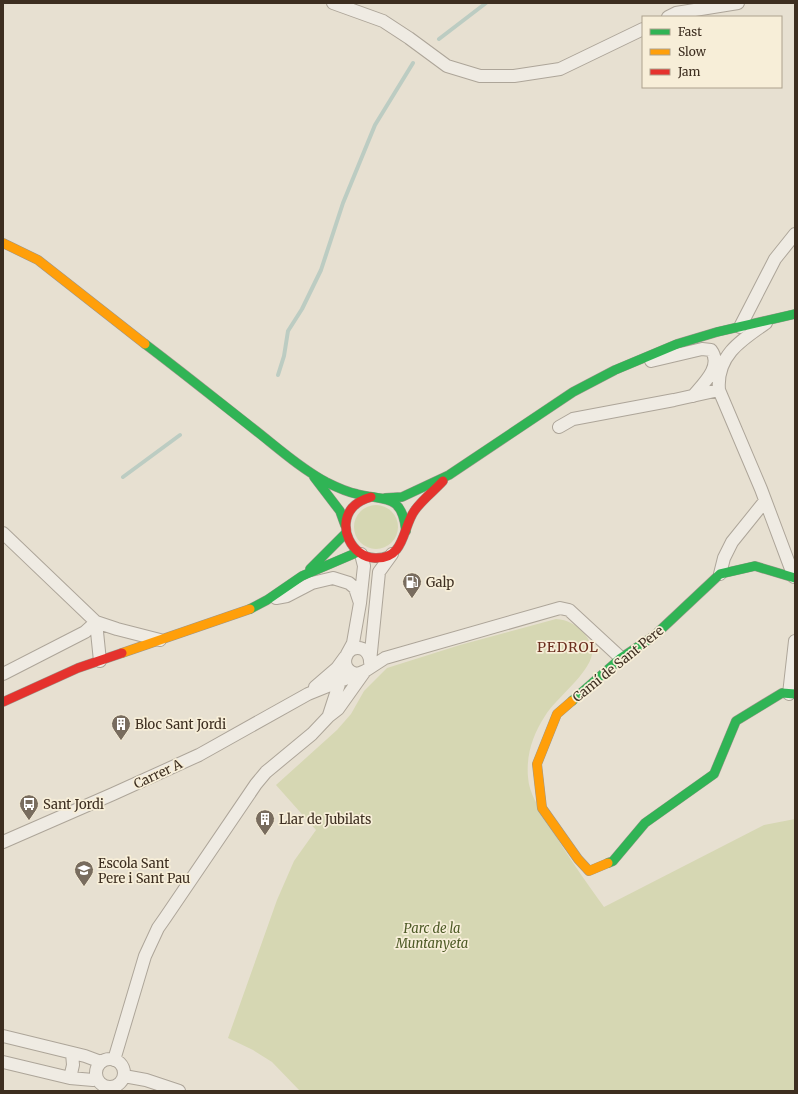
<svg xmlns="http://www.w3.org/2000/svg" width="798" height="1094" font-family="Merriweather,serif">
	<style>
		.green { fill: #d6d7b3 }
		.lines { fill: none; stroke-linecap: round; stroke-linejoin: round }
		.stream { stroke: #bcccc2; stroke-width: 4 }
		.street-casing { stroke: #ada599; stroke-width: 14 }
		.fast-casing { stroke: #9c958a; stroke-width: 10 }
		.slow-casing { stroke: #9c958a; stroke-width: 10 }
		.jam-casing { stroke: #9c958a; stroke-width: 10 }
		.street { stroke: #efebe3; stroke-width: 12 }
		.fast { stroke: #30b455; stroke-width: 9 }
		.slow { stroke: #ff9f0a; stroke-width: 9 }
		.jam { stroke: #e5322d; stroke-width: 9 }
		.labels { text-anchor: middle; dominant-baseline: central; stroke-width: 3.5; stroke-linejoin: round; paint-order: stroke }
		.poi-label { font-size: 13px; fill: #3d2e20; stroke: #f7eed8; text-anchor: start }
		.street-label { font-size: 13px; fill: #3d2e20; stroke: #f7eed8 }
		.park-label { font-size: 13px; font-style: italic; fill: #4d5a26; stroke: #f7eed8 }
		.neighbourhood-label { font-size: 14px; letter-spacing: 1px; fill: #6b2e1e; stroke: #f7eed8 }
	</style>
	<rect width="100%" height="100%" fill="#e7e0d1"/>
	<path class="green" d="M354 527a22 22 0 1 1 44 0a22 22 0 1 1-44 0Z
		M556 619C568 620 575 624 583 632 588 638 593 645 592 654 589 674 556 698 545 716 533 734 526 755 528 777 529 794 539 807 547 821 564 851 584 879 604 907L764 825 795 819V1091H300L272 1062 253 1050 228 1038 277 900 294 861 316 830 276 785 337 730 351 714 364 691 387 668 460 645Z"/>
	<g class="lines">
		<path class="stream" d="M439 39 486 3
			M278 375 284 356 288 331 302 309 321 270 343 203 375 125 413 63
			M123 477 180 435"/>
		<defs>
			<path id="street" d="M333 3 383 21 409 38 447 66 480 76H514L560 69 643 29
				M668 17 676 13 738 3
				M766 323C741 340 716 356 719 390L761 489 794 577
				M740 327 775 259 795 234
				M651 361 702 349 711 350C723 366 703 384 693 396
				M559 427 573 419 674 400 719 390
				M3 533 96 622 117 629 160 640
				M720 574 724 558 732 542 765 501
				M276 598 287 596 312 583 333 578 349 583 355 588 360 603
				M96 622 100 661
				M347 654 353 643 360 603 364 566 361 554
				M370 662 379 572 392 554
				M3 674 85 632 96 622
				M357 674C336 670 346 642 363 649 368 652 370 657 370 662
				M315 687 337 668 345 657
				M789 694 795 641
				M329 715 342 675
				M3 842 113 794 199 755 308 694 365 671 385 658 560 608 569 610 621 658
				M3 1036 85 1056 101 1062
				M96 1073a14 14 0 1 1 28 0a14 14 0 1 1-28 0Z
				M114 1060 145 956 158 928 165 918 256 784 266 772 312 734 329 716 338 709 365 671
				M3 1062 70 1078 93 1080 97 1079
				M124 1076 146 1080 179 1091
				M70 1078 73 1065 72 1053"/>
			<path id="fast" d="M145 344C182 372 218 401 255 430 278 448 300 468 326 482 336 487 346 492 357 494 385 501 402 493 406 531
				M314 477 340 511 345 525
				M385 498 402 497 449 475 573 392 615 370 677 344 717 332 795 314
				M310 569 346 533
				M250 609 267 600 302 576 358 552
				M572 701 621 658 654 636 720 574 755 566 795 578
				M608 863 613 861 645 823 714 774 736 721 782 693 795 694"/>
			<path id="slow" d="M3 243 38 260 145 344
				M122 653 250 609
				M572 701 557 714 537 764 542 808 578 859 589 871 608 863"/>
			<path id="jam" d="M371 497C364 499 357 502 352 508 337 526 351 557 375 558 406 559 402 527 415 510 423 499 434 491 443 481
				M3 702 78 668 122 653"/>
		</defs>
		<use href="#street" class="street-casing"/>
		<use href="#fast" class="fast-casing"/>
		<use href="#slow" class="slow-casing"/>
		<use href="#jam" class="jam-casing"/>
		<use href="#street" class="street"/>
		<use href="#fast" class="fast"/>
		<use href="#slow" class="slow"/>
		<use href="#jam" class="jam"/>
	</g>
	<defs>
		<symbol id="fuel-pin" viewBox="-11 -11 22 30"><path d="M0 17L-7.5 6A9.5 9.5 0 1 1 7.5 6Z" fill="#786c5e" stroke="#f7eed8"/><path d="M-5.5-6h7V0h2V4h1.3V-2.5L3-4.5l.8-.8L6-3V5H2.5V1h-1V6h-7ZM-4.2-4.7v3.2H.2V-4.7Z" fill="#fff"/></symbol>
		<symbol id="building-pin" viewBox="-11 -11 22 30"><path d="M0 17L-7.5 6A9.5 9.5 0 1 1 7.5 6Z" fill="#786c5e" stroke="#f7eed8"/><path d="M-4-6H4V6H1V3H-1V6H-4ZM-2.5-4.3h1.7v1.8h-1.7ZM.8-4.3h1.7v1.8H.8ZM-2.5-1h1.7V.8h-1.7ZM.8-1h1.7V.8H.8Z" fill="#fff"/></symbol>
		<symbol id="bus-pin" viewBox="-11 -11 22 30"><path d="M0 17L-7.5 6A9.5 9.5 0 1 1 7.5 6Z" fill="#786c5e" stroke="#f7eed8"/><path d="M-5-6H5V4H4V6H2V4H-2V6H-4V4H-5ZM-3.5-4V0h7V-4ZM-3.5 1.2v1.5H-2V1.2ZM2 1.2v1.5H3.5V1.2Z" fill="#fff"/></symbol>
		<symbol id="school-pin" viewBox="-11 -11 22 30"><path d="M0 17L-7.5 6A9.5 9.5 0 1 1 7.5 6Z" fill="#786c5e" stroke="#f7eed8"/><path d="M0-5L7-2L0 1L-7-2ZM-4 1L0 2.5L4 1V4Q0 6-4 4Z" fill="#fff"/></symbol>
	</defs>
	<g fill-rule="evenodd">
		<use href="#fuel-pin" x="401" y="571" width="22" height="30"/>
		<use href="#building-pin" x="110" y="713" width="22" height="30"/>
		<use href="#bus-pin" x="18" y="793" width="22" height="30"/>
		<use href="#building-pin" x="254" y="808" width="22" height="30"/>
		<use href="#school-pin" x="73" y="859" width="22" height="30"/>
	</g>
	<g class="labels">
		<g class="poi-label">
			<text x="426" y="582">Galp</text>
			<text x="135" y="724">Bloc Sant Jordi</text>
			<text x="43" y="804">Sant Jordi</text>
			<text x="279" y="819">Llar de Jubilats</text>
			<text x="98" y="863">Escola Sant<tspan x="98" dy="15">Pere i Sant Pau</tspan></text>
		</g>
		<g class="street-label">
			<text transform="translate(618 664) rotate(-39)">Camí de Sant Pere</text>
			<text transform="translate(158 774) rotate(-25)">Carrer A</text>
		</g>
		<g class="park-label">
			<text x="432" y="928">Parc de la<tspan x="432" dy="15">Muntanyeta</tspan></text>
		</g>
		<g class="neighbourhood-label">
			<text x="568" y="647">PEDROL</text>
		</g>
	</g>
	<rect width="798" height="1094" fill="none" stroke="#3d2e20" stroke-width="8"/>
	<rect x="642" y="16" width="140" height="72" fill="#f7eed8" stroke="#ada18e"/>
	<rect x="650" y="29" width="20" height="6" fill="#30b455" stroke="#ada18e"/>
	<text x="678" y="36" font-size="12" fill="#3d2e20">Fast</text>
	<rect x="650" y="49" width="20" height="6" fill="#ff9f0a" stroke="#ada18e"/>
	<text x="678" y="56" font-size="12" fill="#3d2e20">Slow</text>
	<rect x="650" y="69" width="20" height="6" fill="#e5322d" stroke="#ada18e"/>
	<text x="678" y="76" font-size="12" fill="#3d2e20">Jam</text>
</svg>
